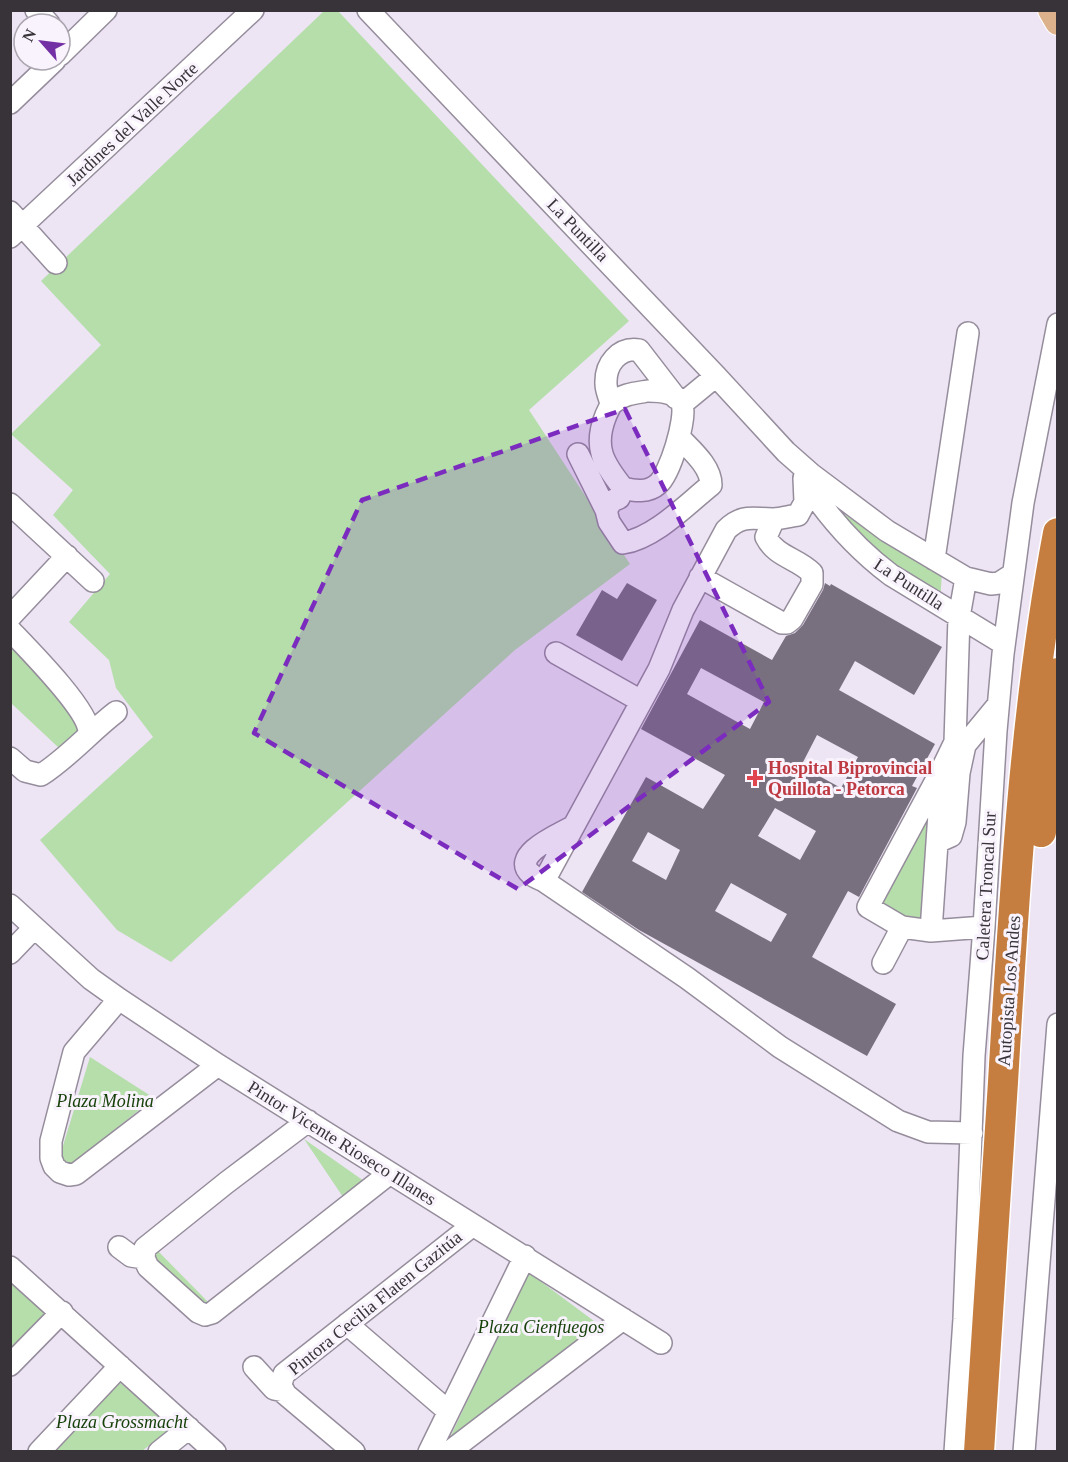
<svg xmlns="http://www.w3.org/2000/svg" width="1068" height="1462" font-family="Georgia,serif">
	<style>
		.green { fill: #b5deab }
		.building { fill: #79707f; fill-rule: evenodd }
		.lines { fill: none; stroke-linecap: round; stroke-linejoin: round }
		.minor-casing { stroke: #968d9c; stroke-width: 24 }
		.major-casing { stroke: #fff; stroke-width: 28 }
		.highway-casing { stroke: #fff; stroke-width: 33 }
		.minor { stroke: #fff; stroke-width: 21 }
		.major { stroke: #dcb28c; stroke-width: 26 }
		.highway { stroke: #c57e40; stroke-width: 30 }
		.marked { fill: #7b2cbf; fill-opacity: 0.2; stroke: #7b2cbf; stroke-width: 4.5; stroke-dasharray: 12 8; stroke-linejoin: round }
		.health-dot { fill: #e0444e; stroke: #f9f3fd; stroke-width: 2 }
		.labels { text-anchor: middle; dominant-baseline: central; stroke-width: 6; stroke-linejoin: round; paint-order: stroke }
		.street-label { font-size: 18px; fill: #373339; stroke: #f9f3fd }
		.health-label { font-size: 18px; font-weight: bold; fill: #be3a42; stroke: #f9f3fd; text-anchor: start }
		.park-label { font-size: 18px; font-style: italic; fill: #17410a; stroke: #f9f3fd }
	</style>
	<rect width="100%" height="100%" fill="#ede4f4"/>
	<path class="green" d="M324 11H338L629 321 529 410 630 564 515 650 171 962 117 930 40 840 153 737 116 688 109 660 69 622 110 574 53 515 73 490 11 434 101 345 41 281Z
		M841 512 895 548 942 573 940 601 898 572 847 522Z
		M10 643 51 682 81 730 59 748 11 703Z
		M927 812 932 815 924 917 915 923 885 908 881 898Z
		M90 1057 154 1098 67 1168 59 1159Z
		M304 1139 364 1181 343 1197Z
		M157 1250 210 1304 202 1301 155 1259Z
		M528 1272 598 1324 447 1444Z
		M11 1279 52 1313 11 1355Z
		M118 1381 173 1427 142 1451 51 1452Z"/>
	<path class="building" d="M627 583 657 600 622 661 576 635 602 590 617 599Z
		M825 583 830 586 831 584 942 647 914 695 855 661 839 690 935 744 912 786 917 788 859 897 848 891 812 957 896 1004 867 1056 639 930 582 892 646 777 703 809 725 775 641 729 700 620 772 660 786 636 795 633 803 625 823 590ZM701 668 764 702 750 729 687 694ZM817 735 858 757 841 788 801 766ZM775 808 816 831 800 860 758 836ZM648 832 680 850 666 880 632 861ZM731 883 787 914 771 942 715 911Z"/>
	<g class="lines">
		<defs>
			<path id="minor" d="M36 10 49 24
				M368 10 716 376 786 452 811 474 887 531 966 578 991 584 999 583 1013 574
				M60 55 106 10
				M10 103 55 60
				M10 212 56 263
				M10 237 253 10
				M648 391C659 391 677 392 682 404 687 418 670 474 658 484 648 493 635 491 623 488 603 463 593 447 606 415 608 411 610 405 613 403 622 394 636 393 648 391Z
				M611 403C609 397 606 390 606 384 605 364 619 347 639 350L676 398
				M682 404 716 376
				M578 454 606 510
				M804 478 805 502 798 515C790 516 781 519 773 519 752 519 742 514 726 530L683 610 659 669 544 881 687 978 780 1047 898 1121 928 1132 972 1133
				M804 480C828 517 855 548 891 575L1004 644
				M623 488 619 498 612 501 606 510 609 522 623 543C655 538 687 504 711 485 711 466 691 450 679 437
				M10 504 93 581
				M934 559 968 333
				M700 577 782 623H787L792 619 812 584V573C797 558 776 557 766 537L774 519
				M10 617 67 556
				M10 630C28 649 88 709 89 732
				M556 653 641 701
				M10 758 25 771 41 775C69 757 90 732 116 712
				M939 775 868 907 902 927 931 931 984 927
				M942 840 951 836 955 822 959 773 965 745 998 705
				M544 881C540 879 534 877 531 874 509 855 560 834 572 827
				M10 905 91 979 119 999 218 1065 661 1343
				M931 931 942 769 955 742 959 617 966 578
				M10 953 34 928
				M883 963 902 927
				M119 999 74 1052 51 1141V1158L54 1166 60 1172 69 1175 76 1174 218 1065
				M119 1247 131 1256 144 1258
				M10 1267 215 1452
				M205 1315 198 1312 148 1267 144 1258 145 1248 226 1183 308 1121
				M205 1315 212 1313 390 1173
				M347 1324 448 1411
				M10 1365 62 1312
				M254 1367 274 1389 284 1391
				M39 1452 120 1366
				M159 1452 189 1428
				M354 1452 284 1393 281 1384 284 1374 473 1225
				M429 1452 525 1256
				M449 1452 623 1319
				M955 1452 964 1319 974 1056 984 927 996 731 1003 654 1023 503 1058 324
				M1024 1452 1058 1024"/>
			<path id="major" d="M1051 10 1058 22"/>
			<path id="highway" d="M1041 832 1058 673
				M979 1452C988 1328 996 1205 1003 1082 1014 898 1024 714 1058 533"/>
		</defs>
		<use href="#minor" class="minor-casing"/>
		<use href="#major" class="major-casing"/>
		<use href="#highway" class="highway-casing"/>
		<use href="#minor" class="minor"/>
		<use href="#major" class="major"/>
		<use href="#highway" class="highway"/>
	</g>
	<path class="marked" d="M625 409 769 702 518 889 254 733 362 500Z"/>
	<path class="health-dot" d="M752 769h6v6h6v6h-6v6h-6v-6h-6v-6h6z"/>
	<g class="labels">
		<g class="street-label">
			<text transform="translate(132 124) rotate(-43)">Jardines del Valle Norte</text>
			<text transform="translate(578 230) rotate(46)">La Puntilla</text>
			<text transform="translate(909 584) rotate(33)">La Puntilla</text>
			<text transform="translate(986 886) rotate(-87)">Caletera Troncal Sur</text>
			<text transform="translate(1009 991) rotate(-86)">Autopista Los Andes</text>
			<text transform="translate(342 1143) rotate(32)">Pintor Vicente Rioseco Illanes</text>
			<text transform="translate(375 1303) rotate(-39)">Pintora Cecilia Flaten Gazitúa</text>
		</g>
		<g class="health-label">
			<text x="768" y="768">Hospital Biprovincial<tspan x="768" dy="21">Quillota - Petorca</tspan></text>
		</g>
		<g class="park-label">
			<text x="105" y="1101">Plaza Molina</text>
			<text x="541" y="1327">Plaza Cienfuegos</text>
			<text x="122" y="1422">Plaza Grossmacht</text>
		</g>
	</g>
	<rect width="1068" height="1462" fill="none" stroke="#373339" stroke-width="24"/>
	<g transform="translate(42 42) rotate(298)"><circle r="28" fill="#f9f3fd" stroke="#aba6af" stroke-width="1.5"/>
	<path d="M0-4.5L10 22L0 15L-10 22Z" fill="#732fa4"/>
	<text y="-9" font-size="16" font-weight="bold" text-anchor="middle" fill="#373339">N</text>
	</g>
</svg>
